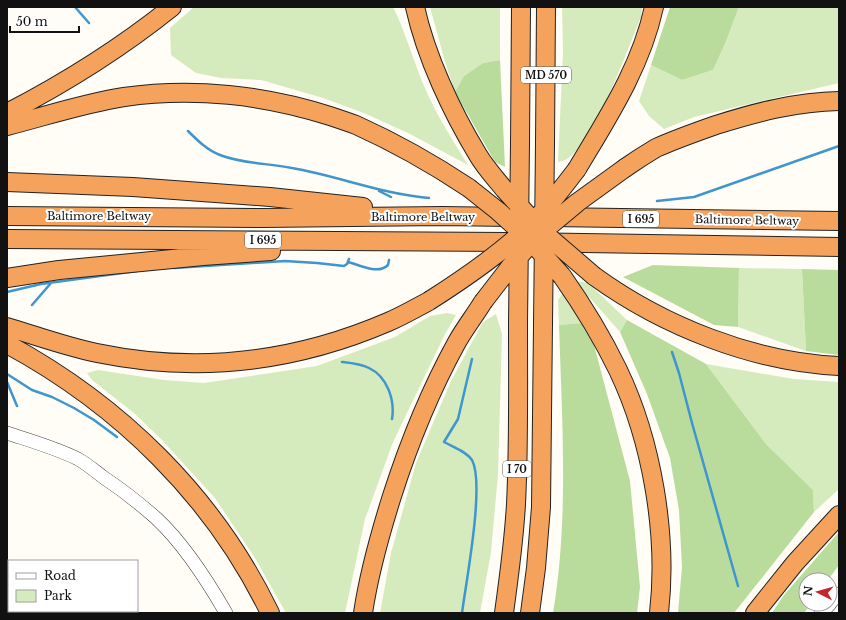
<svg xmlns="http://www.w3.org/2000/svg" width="846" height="620" font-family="'Libre Baskerville',serif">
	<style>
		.green { fill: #d5ebbd }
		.forest { fill: #b9dc9c }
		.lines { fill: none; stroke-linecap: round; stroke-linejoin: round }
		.stream { stroke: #3f96cf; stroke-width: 2.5 }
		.minor-casing { stroke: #444; stroke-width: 14 }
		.highway-casing { stroke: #222; stroke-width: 20 }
		.minor { stroke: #fff; stroke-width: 13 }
		.highway { stroke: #f5a25d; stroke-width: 18 }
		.highway-bridge-casing { stroke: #222; stroke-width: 20; stroke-linecap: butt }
		.highway-bridge { stroke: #f5a25d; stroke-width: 18 }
		.labels { text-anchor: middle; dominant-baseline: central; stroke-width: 4; stroke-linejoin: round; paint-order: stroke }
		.shield { fill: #fff; stroke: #585858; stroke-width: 1 }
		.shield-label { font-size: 10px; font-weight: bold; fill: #111 }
		.street-label { font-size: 11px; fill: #111; stroke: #fff }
	</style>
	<rect width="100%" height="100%" fill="#fffdf5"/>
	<path class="green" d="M194 7H393C404 29 411 53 420 76 432 108 450 136 468 165L410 134 364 113 323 98 261 80 221 78 196 73 171 55 170 28Z
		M430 7H500V60L483 63 464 76 455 92 445 62Z
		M562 7H642L641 17C627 50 595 142 567 159 564 161 561 161 558 162L563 52Z
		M739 7H837L839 8V83L694 117 664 129 649 116 639 101 651 65 682 80 713 70 725 44Z
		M739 268 802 269 806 351 738 327Z
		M575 281 588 283 627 320 620 332Z
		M564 291 582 323 559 325 558 300Z
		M447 313 456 315 445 334 393 442 365 519 345 613H286L255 558 215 498 161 439 134 413 92 380 87 373 98 370 164 380 204 383 317 366 395 337 430 316Z
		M496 314 502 334 498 474 491 552 480 613H380L391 553 416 463 451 381 483 322Z
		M706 364 794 379 839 382V489L814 512 813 490 766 444Z"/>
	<path class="forest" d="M670 7H739L725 44 713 70 682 80 651 65Z
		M500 60 505 167 495 162 455 92 464 76 483 63Z
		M653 265 739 268 738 327 714 325 623 277Z
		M802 269 839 270V355L806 351Z
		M627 320 706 364 766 444 813 490 814 512 734 613H678L682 567 679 510 670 458 647 394 620 332Z
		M582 323 594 345 630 481 640 587 637 613H553C569 518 562 421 559 325Z
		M839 532V565L828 580H806V604H811L804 613H772L784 595Z"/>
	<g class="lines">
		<path class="stream" d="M75 7 89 23
			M188 131C197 140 207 150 220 155 243 164 267 163 292 168 338 176 382 194 429 198
			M379 191 391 197
			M657 201 694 197 839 146
			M348 262C360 265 378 275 388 265L389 260
			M174 268 285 261 317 263 344 266 347 264 349 259
			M7 292 41 284 137 271
			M32 305 51 283
			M672 352 679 373 692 423 738 586
			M342 362C351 363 361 364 369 368 388 377 395 401 392 419
			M7 374 32 390 52 397 74 408 94 420 117 437
			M7 382 17 406
			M462 613C466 582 485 484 472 460 466 451 453 447 444 442L458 419 472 359"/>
		<defs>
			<path id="minor" d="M7 433C31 441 56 448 78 459 87 464 95 471 103 477 121 489 139 503 156 518 184 544 207 580 226 613
				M7 600 9 601
				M830 603 839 594
				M24 611 27 613
				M821 613 830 604"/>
			<path id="highway" d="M415 7C426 57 452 112 478 155 485 167 495 178 504 189
				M7 113C65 83 121 48 172 7
				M7 126C46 116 85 103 124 97 193 87 265 95 330 116 339 119 348 122 356 125 396 143 433 164 469 188
				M520 143 521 7
				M545 143 546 7
				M625 168C635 161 646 154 656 148 676 139 696 132 716 125 757 112 796 102 839 101
				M577 169C608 117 641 67 654 7
				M7 182 133 187 270 197 363 207
				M7 216 263 218 443 216 514 217
				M550 217 839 221
				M7 239 518 242 839 247
				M562 276C583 306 602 337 618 370 652 441 668 535 659 613
				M594 276C663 326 753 362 839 366
				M7 278 59 270 203 256 271 251
				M7 327C37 336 67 347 97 353 198 374 295 362 388 322 402 316 416 308 429 301
				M7 344C120 405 214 497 270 613
				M363 613C369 573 380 534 392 496 409 443 430 391 457 342 465 328 475 315 483 302
				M504 613C509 577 514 540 516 504 519 444 518 384 518 324
				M530 613 536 568 541 507 543 324
				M755 613 795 563 839 515"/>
		</defs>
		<use href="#minor" class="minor-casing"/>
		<use href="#highway" class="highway-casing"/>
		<use href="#minor" class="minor"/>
		<use href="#highway" class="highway"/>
		<defs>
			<path id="highway-bridge" d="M469 188 498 211 528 238 562 276
				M504 189 544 233 594 276
				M429 301C462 280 496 257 525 230 545 211 561 190 577 169
				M483 302 510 267 536 237 578 202 625 168
				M518 324 520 143
				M543 324 545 143"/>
		</defs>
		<use href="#highway-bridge" class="highway-bridge-casing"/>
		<use href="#highway-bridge" class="highway-bridge"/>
	</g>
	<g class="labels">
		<g class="shield">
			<rect x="521" y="67" width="50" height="16" rx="3"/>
			<rect x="623" y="211" width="36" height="16" rx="3"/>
			<rect x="245" y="232" width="36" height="16" rx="3"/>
			<rect x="503" y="461" width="28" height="16" rx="3"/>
		</g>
		<g class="shield-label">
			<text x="546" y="75">MD 570</text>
			<text x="641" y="219">I 695</text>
			<text x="263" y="240">I 695</text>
			<text x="517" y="469">I 70</text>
		</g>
		<g class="street-label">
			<text x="99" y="216">Baltimore Beltway</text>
			<text x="423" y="217">Baltimore Beltway</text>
			<text transform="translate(747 220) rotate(1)">Baltimore Beltway</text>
		</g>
	</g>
	<rect width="846" height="620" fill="none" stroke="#111111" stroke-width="16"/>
	<rect x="8" y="560" width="130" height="52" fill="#ffffff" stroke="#a0a0a0"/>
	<rect x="16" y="573" width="20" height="6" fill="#ffffff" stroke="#a0a0a0"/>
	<text x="44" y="580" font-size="12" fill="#111111">Road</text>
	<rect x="16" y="590" width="20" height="12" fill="#d5ebbd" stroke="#a0a0a0"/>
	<text x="44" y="600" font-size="12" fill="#111111">Park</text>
	<g transform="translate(818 592) rotate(276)"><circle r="19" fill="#ffffff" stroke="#a0a0a0"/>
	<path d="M0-3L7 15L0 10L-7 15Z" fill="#c4262e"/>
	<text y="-6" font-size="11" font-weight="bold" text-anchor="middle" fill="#111111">N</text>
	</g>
	<path d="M10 26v6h69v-6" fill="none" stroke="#111111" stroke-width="2"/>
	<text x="16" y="26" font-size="12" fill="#111111" stroke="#ffffff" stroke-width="3" paint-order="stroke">50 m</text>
</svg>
